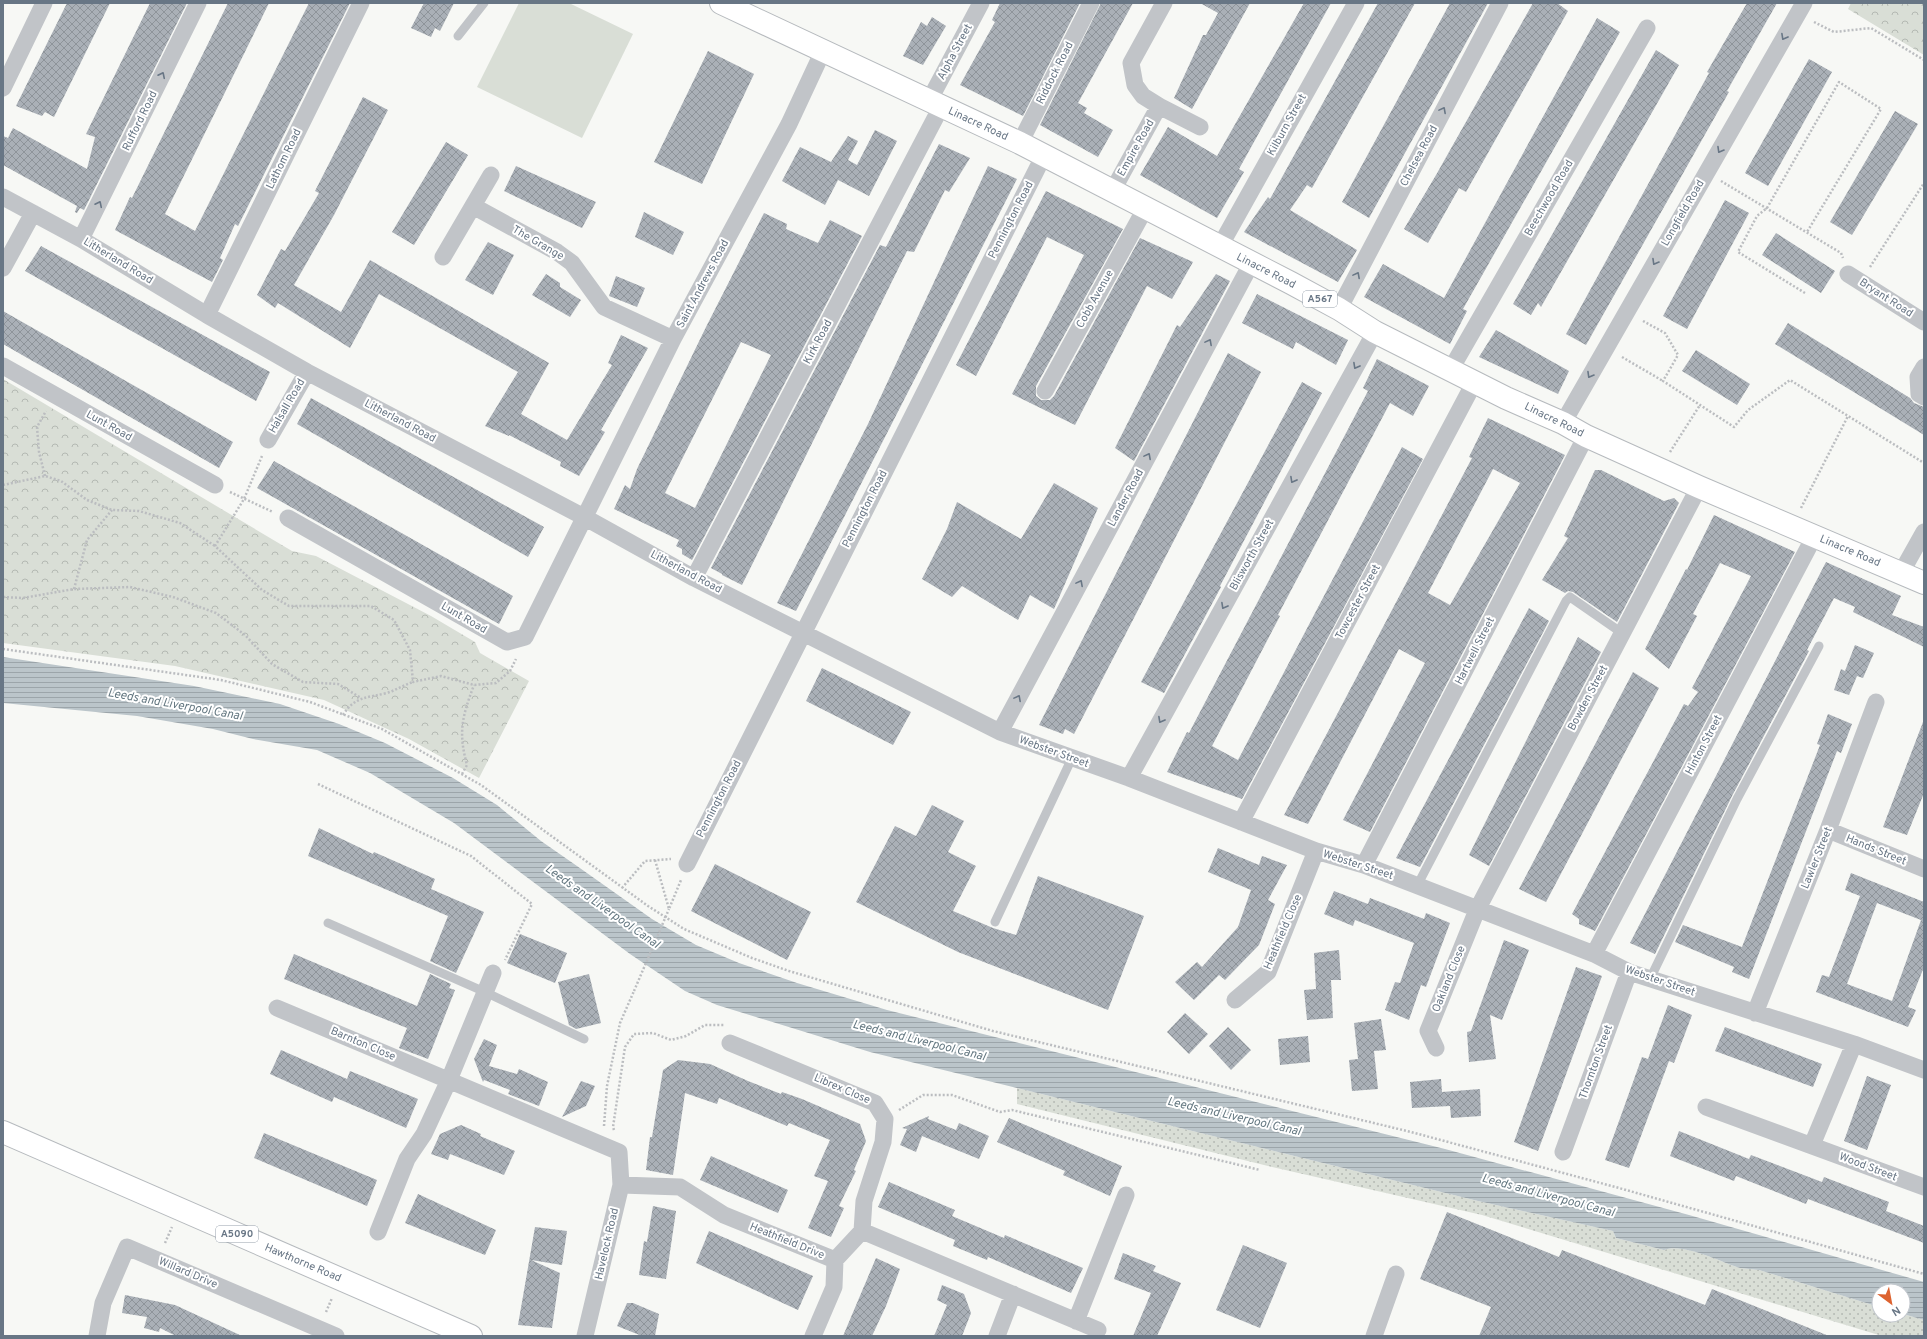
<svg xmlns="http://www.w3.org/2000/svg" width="1927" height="1339" font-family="Overpass,sans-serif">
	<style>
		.grass { fill: url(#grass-dots) }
		.park { fill: url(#park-crowns) }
		.garden { fill: #d9ded6 }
		.water { fill: url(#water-rules) }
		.building { fill: url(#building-cross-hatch); fill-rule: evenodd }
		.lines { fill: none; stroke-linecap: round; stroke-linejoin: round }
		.primary-casing { stroke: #b6babe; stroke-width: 24 }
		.path { stroke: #bbbdc0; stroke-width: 2.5; stroke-dasharray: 2 2; stroke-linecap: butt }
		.service { stroke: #c1c4c8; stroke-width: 9 }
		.minor { stroke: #c1c4c8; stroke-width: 17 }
		.primary { stroke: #fff; stroke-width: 22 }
		.path-bridge { stroke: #bbbdc0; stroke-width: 2.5; stroke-dasharray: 2 2; stroke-linecap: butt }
		.oneway { stroke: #687685 }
		.labels { text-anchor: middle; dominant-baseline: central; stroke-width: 4; stroke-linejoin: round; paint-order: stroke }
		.shield { fill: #fff; stroke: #959faa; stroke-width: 1 }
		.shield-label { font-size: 10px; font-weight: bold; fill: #687685 }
		.street-label { font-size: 11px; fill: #687685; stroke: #fff }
		.water-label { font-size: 12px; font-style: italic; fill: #637780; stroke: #fff }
	</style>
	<defs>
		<pattern id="grass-dots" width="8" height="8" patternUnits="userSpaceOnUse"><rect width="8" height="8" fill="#d9ded6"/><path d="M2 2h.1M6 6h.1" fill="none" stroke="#b4b9b3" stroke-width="1.8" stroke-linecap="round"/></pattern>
		<pattern id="park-crowns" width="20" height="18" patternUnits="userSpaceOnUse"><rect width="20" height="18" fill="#d9ded6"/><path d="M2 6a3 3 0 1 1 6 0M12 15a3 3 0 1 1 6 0" fill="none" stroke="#b4b9b3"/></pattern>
		<pattern id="water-rules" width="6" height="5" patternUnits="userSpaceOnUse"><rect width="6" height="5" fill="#bbc5ca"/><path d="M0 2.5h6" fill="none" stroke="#9ca5aa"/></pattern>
		<pattern id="building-cross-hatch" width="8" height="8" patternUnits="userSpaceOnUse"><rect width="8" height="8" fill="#aab0b7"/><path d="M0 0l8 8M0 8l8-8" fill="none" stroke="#8e949a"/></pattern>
	</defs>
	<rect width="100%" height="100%" fill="#f7f8f5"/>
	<path class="grass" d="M1017 1088 1478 1201 1613 1231 1616 1238 1664 1250C1682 1242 1721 1262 1740 1268 1746 1269 1753 1269 1759 1270L1879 1307V1315L1903 1314 1924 1320V1336H1882L1482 1215 1268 1166 1017 1104Z"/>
	<path class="park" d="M1851 3H1924V55L1848 9Z
		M3 379 292 551 316 556 431 616 475 642 480 653 529 681 479 778 409 739 324 700 175 666 3 643Z"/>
	<path class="garden" d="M519 3H569L633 34 582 138 477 87Z"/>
	<path class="water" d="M3 657 194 686 280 704 339 724 385 743 453 778 497 805 541 841 577 866 652 919 696 945 739 963 797 983 887 1010 1445 1149 1689 1215 1924 1282V1320L1903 1314V1291H1879V1307L1759 1270C1753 1269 1746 1269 1740 1268 1721 1262 1682 1242 1664 1250L1616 1238 1613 1231 1478 1201 870 1052 717 1005 685 991 630 954 454 823 370 773 317 750 253 739 213 729 137 716 3 703Z"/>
	<path class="building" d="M67 3H110L54 117 45 112 42 116 16 106Z
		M150 3H187L84 210 80 208 77 213 75 212 77 206 3 165V136L8 138 13 128 87 169 95 137 86 134Z
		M228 3H269L165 214 195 231 309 3H350L238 226 235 224 220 258 223 260 212 282 115 230 130 197 132 198Z
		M424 3H454L440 31 435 28 431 37 411 28Z
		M1000 3H1080L1023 116 960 85 995 22 992 20Z
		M1101 3H1133L1078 103 1087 108 1084 113 1113 130 1098 157 1040 125Z
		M1200 3H1250L1192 109 1174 98 1203 35H1206L1218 13Z
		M1304 3H1331L1239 169 1244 172 1217 218 1140 175 1168 127 1217 156Z
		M1378 3H1415L1312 188 1307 185 1290 210 1357 250 1338 282 1244 232 1268 197 1270 199Z
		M1450 3H1488L1369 218 1342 202Z
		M1533 3H1557L1568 11 1466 192 1459 188 1428 243 1404 229 1436 175Z
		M1747 3H1777L1727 91 1729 92 1586 345 1566 334 1709 73 1707 72Z
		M932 17 946 26 923 65 903 56 921 22 927 26Z
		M1597 18 1620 32 1463 309 1467 311 1450 344 1364 297 1383 264 1444 298Z
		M1656 50 1679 65 1541 307 1538 303 1531 315 1513 304Z
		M708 51 754 74 702 184 654 162Z
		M1809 59 1832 72 1768 186 1745 173Z
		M363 97 388 110 334 215 294 285 341 312 370 260 549 363 521 414 567 440 612 365 608 363 621 335 648 348 601 430 605 432 579 476 560 466 561 462 509 435V436L485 426 518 372 379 294 350 348 278 303 275 308 257 295 281 249 285 251 319 193 315 191Z
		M1895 111 1918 124 1852 235 1830 222Z
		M875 130 897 141 869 196 838 180 825 205 782 181 800 147 831 162 848 136 858 141 848 160 857 165Z
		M446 142 468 155 414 245 392 232Z
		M939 144 970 158 949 192 945 190 914 252 907 251 742 585 722 575V574L711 568 880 245 886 247Z
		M516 166 596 202 582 228 504 191Z
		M988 166 1017 179 796 611 777 603 868 424Z
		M1046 191 1123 229 1036 386V396L1041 400H1050L1054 396 1140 238 1193 262 1172 299 1147 286 1075 425 1012 394 1084 255 1047 237 976 376 956 365Z
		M1725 200 1749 213 1687 329 1663 316Z
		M644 212 684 232 673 255 635 237Z
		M764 213 787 224 786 229 818 243 830 220 862 236 692 560 682 554V549L676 546 679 540 614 509 625 485 630 489 637 469 706 327ZM741 342 771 355 695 508 665 493Z
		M1776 233 1835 271 1821 293 1762 255Z
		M488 242 514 255 493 295 465 280Z
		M41 246 270 372 256 401 25 271Z
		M546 274 560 283V287L581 300 570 317 532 295Z
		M1216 274 1230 281 1134 461 1115 448 1177 325 1180 327Z
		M616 276 645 288 637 307 609 296Z
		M1257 294 1348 340 1336 365 1296 342 1293 349 1242 323Z
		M3 311 233 442 219 468 3 344Z
		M1788 323 1910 398 1914 403 1924 407V435L1775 344Z
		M1496 330 1569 371 1558 394 1479 357Z
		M1696 350 1750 384 1737 405 1682 371Z
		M1228 353 1261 372 1074 734 1065 729 1063 734 1039 725Z
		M1377 359 1429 386 1413 416 1390 403 1278 615 1280 616 1212 746 1238 760 1402 447 1423 459 1242 799 1167 772 1187 732 1189 733 1368 391 1363 388Z
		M1302 382 1322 393 1220 586 1221 587 1164 693 1141 682Z
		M311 398 544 527 528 557 297 424Z
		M1488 418 1565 455 1370 832 1343 820 1425 663 1399 649 1308 824 1284 815 1472 458 1469 457ZM1493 469 1520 483 1450 605 1428 593Z
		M274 461 513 596 499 624 257 488Z
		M1595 470H1601L1664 501 1674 498 1679 503 1617 622 1573 592 1568 591 1565 593 1542 580 1568 538 1564 536Z
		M1054 483 1098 508 1054 609 1030 595 1018 620 962 586 952 597 922 579 947 529 957 502 1021 539Z
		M1714 515 1795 552 1595 931 1579 924V919L1572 914 1684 704 1688 706 1698 692 1692 688 1751 576 1720 563 1693 614 1697 616 1669 669 1645 649 1686 569 1687 570Z
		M1826 562 1901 596 1892 615 1924 627V647L1853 612 1855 607 1834 598 1807 650 1809 651 1732 796 1655 954 1630 943Z
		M1529 608 1549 621 1420 867 1396 858Z
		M1578 637 1601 652 1489 866 1469 855Z
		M1855 645 1874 653 1863 678 1857 676 1849 695 1834 690 1841 669 1845 671Z
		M822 668 911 712 893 745 806 701Z
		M1633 672 1659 688 1546 902 1519 889Z
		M1828 714 1852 724 1841 753 1837 751 1749 979 1732 972 1734 967 1675 942 1683 925 1742 947 1820 745 1817 744Z
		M1923 722 1924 723V793L1907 835 1883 827Z
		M932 805 964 821 948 852 976 866 953 911 993 928 1016 935 1038 876 1144 916 1108 1010 958 952 856 902 895 826 916 836Z
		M319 828 373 854 374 852 435 879 431 889 484 912 456 973 430 961 448 916 308 856Z
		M1218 848 1259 865 1262 856 1287 865 1268 900 1275 904 1259 945 1225 980 1219 975 1194 1000 1175 982 1197 962 1202 967 1238 927 1251 890 1208 872Z
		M715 864 811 912 787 960 691 911Z
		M1851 873 1924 902V967L1908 1007 1916 1010 1908 1027 1816 992 1822 975 1829 977 1860 896 1845 890ZM1877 903 1921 920 1892 1001 1847 984Z
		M1334 891 1368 904 1370 898 1424 919 1426 913 1450 923 1426 987 1421 985 1409 1020 1385 1010 1395 982 1400 983 1414 943 1355 920 1353 926 1324 914Z
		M520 934 567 953 555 983 507 963Z
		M1504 940 1529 950 1502 1020 1490 1015 1496 1059 1469 1062 1467 1032 1471 1031Z
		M1339 950 1341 980H1331L1333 1018 1307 1020 1304 990 1316 989 1314 953Z
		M294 954 417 1006 430 974 451 984 449 988 455 990 428 1059 399 1048 407 1028 284 979Z
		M1576 967 1602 976 1538 1151 1514 1142Z
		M589 974 601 1023 576 1029 569 1025 558 982Z
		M1668 1005 1692 1015 1674 1063 1669 1061 1629 1168 1605 1160 1642 1057 1648 1059Z
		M1185 1013 1208 1034 1189 1054 1167 1032Z
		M1381 1019 1386 1050 1374 1051 1378 1089 1352 1091 1349 1060 1358 1059 1354 1023Z
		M1228 1027 1251 1050 1231 1070 1209 1046Z
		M1725 1027 1822 1064 1813 1087 1715 1051Z
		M1308 1036 1310 1062 1280 1065 1278 1039Z
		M484 1039 497 1045 489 1066 517 1074 519 1069 548 1082 539 1106 508 1094 510 1090 484 1080 483 1082 474 1059Z
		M281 1050 347 1079 350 1071 418 1099 406 1128 334 1097 332 1102 270 1074Z
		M678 1060 710 1064 748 1081 781 1094 782 1092 802 1099 860 1124 866 1141 854 1170 856 1171 839 1206 844 1208 831 1237 808 1228 828 1181 814 1176 830 1140 789 1123 787 1126 719 1098 717 1104 685 1093 673 1175 646 1170 650 1137H652L663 1070Z
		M1867 1076 1891 1085 1867 1150 1844 1141Z
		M1441 1079 1442 1092 1480 1089 1481 1116 1451 1118 1450 1106 1412 1108 1410 1082Z
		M581 1081 595 1086 586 1106 562 1117Z
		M929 1116 928 1119 956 1130 959 1123 989 1136 979 1159 922 1136 916 1152 900 1145 907 1129 902 1128Z
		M1009 1118 1122 1166 1110 1196 1063 1175 1065 1171 997 1142Z
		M461 1125 481 1134 480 1136 515 1151 504 1175 450 1154 448 1160 431 1154 440 1134Z
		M1679 1131 1749 1159 1751 1155 1822 1182 1824 1177 1889 1202 1886 1211 1924 1226V1243L1808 1199 1806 1204 1736 1176 1734 1181 1670 1156Z
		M264 1133 377 1180 367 1206 254 1158Z
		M711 1156 788 1190 778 1213 700 1180Z
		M889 1182 955 1210 952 1216 1004 1238 1005 1235 1083 1268 1071 1293 988 1257 987 1260 953 1246 955 1240 878 1207Z
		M418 1194 496 1230 485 1255 405 1223Z
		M653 1206 676 1211 666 1279 639 1275 644 1241 647 1242Z
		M1447 1212 1559 1257 1562 1250 1705 1305 1712 1289 1829 1336H1479L1491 1307 1420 1279Z
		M535 1227 567 1231 562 1265 531 1260 560 1273 552 1328 518 1325Z
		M709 1231 813 1276 798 1310 696 1263Z
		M1243 1245 1287 1263 1260 1328 1216 1310Z
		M1123 1253 1156 1266 1153 1271 1181 1283 1157 1336H1133L1151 1293 1114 1279Z
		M876 1258 900 1269 886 1306 872 1336H843Z
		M942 1285 964 1294 971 1313 962 1336H934L947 1305 937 1300Z
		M125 1295 175 1305 242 1336H176L160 1328 159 1332 144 1328 147 1317 122 1313Z
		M627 1303H633L659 1314 655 1336H642L617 1326Z"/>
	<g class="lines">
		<defs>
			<path id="primary" d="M721 3 1020 143 1291 283 1339 309 1375 332 1506 398 1563 423 1586 436 1699 487 1924 583
				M3 1132 471 1336"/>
		</defs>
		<use href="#primary" class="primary-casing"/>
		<path class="path" d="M1814 22 1834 32 1871 28 1924 60
			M1721 181 1841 253 1843 258
			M1870 267 1924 183
			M1805 293 1738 252 1757 216 1767 208 1839 82 1881 109 1807 232
			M1643 321 1665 333 1678 355 1663 381 1734 427 1748 410 1790 380 1924 463
			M1622 357 1663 381
			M1670 452 1700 405
			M262 456 244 499 215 546 262 590 289 606H371L394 620 410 650 413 682 441 676 474 685 496 683 510 671 516 659
			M45 476 39 452 37 427 46 411
			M3 485 45 476 61 481 87 500 112 510 139 511 180 523 215 546
			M230 492 273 512
			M1801 508 1848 416
			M74 589 87 540 112 510
			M3 597 23 598 74 589 130 587 173 597 216 613 245 635 272 664 303 682 338 684 361 698
			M3 649 221 680 310 702 382 729 481 785 648 906 684 929 752 958 789 971 993 1031 1411 1132 1619 1188 1924 1274
			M343 715C355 696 367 698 387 693 396 690 404 685 413 682
			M462 774 467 765C458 732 462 717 474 685
			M318 784 471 856 532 904 505 960
			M655 860 669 909 681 880
			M622 888 645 861 671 859
			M899 1110 923 1095H952L1000 1112 1012 1110 1260 1170
			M604 1126 607 1086 620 1023 634 991
			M614 1130 613 1127 625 1047 634 1034 653 1033 671 1040 686 1036 705 1025H724
			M165 1243 172 1227
			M326 1312 332 1298"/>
		<path class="service" d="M458 36 484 3
			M1417 886 1566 601 1570 597 1622 633
			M995 922 1072 758
			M328 923 485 992 584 1039
			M1650 979 1737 799 1819 646"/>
		<path class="minor" d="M3 88 44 3
			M929 101 981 3
			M1159 106 1200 127
			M1020 143 1091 3
			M1113 190 1159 106 1143 96 1135 85 1131 63 1164 3
			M3 197 81 239 207 315 307 372 584 517 694 578 1000 732 1129 778 1316 851 1364 865 1594 954 1629 972 1854 1044 1924 1070
			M473 206 557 252 572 263 604 307 673 339
			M81 239 198 3
			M1219 248 1356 3
			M443 257 491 175
			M3 268 33 213
			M1848 274 1924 322
			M1339 309 1500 3
			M207 315 361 3
			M3 366 215 485
			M1924 367 1918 377 1919 394 1924 397
			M1451 369 1647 28
			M1045 391 1146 207
			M1563 423 1804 3
			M268 440 307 372
			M288 518 507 642 525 637 673 339 789 124 823 51
			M1901 573 1924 532
			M694 578 941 107
			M1000 732 1251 264
			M1129 778 1375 332
			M1241 822 1475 381
			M1828 830 1924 869
			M687 864 1044 155
			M1364 865 1586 436
			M1594 954 1815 535
			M1235 1000 1268 972 1316 851
			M277 1008 619 1152 621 1185 585 1336
			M1755 1013 1828 830 1876 702
			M730 1043 875 1103 885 1119 883 1142 864 1201 862 1231
			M1436 1048 1428 1031 1477 910 1699 487
			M1706 1107 1924 1187
			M1812 1145 1854 1044
			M1563 1152 1629 972
			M621 1185 680 1187 724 1215 835 1260 862 1231 1098 1330
			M378 1232 407 1159 424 1134 449 1080 493 973
			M1076 1321 1126 1195
			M97 1336 103 1303 127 1247 336 1336
			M813 1336 834 1287 835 1260
			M997 1336 1013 1294
			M1374 1336 1396 1274"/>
		<use href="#primary" class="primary"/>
		<path class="path-bridge" d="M634 991 669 909"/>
	</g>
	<defs><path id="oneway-chevron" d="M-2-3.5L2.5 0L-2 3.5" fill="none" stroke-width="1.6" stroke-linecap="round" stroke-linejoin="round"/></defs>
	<g class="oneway">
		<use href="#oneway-chevron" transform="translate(1784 37) rotate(119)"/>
		<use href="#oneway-chevron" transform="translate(162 75) rotate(-64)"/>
		<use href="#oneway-chevron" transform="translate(1443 110) rotate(-62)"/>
		<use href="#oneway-chevron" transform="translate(1720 150) rotate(120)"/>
		<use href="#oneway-chevron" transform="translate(99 204) rotate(-64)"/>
		<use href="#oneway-chevron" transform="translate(1655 262) rotate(120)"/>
		<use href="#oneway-chevron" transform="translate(1357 275) rotate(-62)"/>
		<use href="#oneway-chevron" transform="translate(1209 342) rotate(-62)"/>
		<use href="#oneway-chevron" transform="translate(1356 366) rotate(119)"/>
		<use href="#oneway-chevron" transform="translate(1590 375) rotate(120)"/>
		<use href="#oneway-chevron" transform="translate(1148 456) rotate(-62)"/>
		<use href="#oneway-chevron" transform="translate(1293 480) rotate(119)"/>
		<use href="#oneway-chevron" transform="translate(1080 583) rotate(-62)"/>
		<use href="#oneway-chevron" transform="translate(1224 606) rotate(119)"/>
		<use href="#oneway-chevron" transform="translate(1018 698) rotate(-62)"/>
		<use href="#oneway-chevron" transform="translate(1161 720) rotate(119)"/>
	</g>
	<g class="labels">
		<g class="shield">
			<rect x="1303" y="291" width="34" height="16" rx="3"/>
			<rect x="216" y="1226" width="42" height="16" rx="3"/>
		</g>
		<g class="shield-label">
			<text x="1320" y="299">A567</text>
			<text x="237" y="1234">A5090</text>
		</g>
		<g class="street-label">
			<text transform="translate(955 52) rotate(-62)">Alpha Street</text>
			<text transform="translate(1055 73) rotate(-63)">Riddock Road</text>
			<text transform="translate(140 121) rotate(-64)">Rufford Road</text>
			<text transform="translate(978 124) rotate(25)">Linacre Road</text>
			<text transform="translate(1287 125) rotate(-61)">Kilburn Street</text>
			<text transform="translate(1136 148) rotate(-61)">Empire Road</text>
			<text transform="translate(1419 156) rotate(-62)">Chelsea Road</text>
			<text transform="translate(284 159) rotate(-64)">Lathom Road</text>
			<text transform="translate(1549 198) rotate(-60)">Beechwood Road</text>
			<text transform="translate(1683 213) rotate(-60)">Longfield Road</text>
			<text transform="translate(1011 220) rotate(-63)">Pennington Road</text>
			<text transform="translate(538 243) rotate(30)">The Grange</text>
			<text transform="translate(118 261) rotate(31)">Litherland Road</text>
			<text transform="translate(1266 271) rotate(27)">Linacre Road</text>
			<text transform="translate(703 284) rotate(-62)">Saint Andrews Road</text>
			<text transform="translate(1886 298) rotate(33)">Bryant Road</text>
			<text transform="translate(1095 299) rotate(-61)">Cobb Avenue</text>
			<text transform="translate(818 342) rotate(-62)">Kirk Road</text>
			<text transform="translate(287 406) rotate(-60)">Halsall Road</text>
			<text transform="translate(1554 420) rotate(26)">Linacre Road</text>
			<text transform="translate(400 421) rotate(28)">Litherland Road</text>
			<text transform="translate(109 426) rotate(29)">Lunt Road</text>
			<text transform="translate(1126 498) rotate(-62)">Lander Road</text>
			<text transform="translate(865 509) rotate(-63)">Pennington Road</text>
			<text transform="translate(1850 551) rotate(23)">Linacre Road</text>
			<text transform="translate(1252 555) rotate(-61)">Blisworth Street</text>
			<text transform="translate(686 572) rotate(28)">Litherland Road</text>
			<text transform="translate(1358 602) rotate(-62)">Towcester Street</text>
			<text transform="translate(464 618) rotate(30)">Lunt Road</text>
			<text transform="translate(1475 651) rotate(-63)">Hartwell Street</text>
			<text transform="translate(1588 698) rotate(-62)">Bowden Street</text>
			<text transform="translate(1704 745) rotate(-62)">Hinton Street</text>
			<text transform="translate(1054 752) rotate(20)">Webster Street</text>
			<text transform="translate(719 799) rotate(-63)">Pennington Road</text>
			<text transform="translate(1876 850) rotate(22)">Hands Street</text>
			<text transform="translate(1817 858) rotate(-68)">Lawler Street</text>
			<text transform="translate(1358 865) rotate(18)">Webster Street</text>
			<text transform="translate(1283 932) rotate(-67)">Heathfield Close</text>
			<text transform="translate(1449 979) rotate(-68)">Oakland Close</text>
			<text transform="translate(1660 981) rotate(19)">Webster Street</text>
			<text transform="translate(363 1044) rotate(23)">Barnton Close</text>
			<text transform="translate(1596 1062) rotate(-70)">Thornton Street</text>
			<text transform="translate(842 1089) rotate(23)">Librex Close</text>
			<text transform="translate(1868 1167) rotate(21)">Wood Street</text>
			<text transform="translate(787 1241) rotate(22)">Heathfield Drive</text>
			<text transform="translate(607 1244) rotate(-77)">Havelock Road</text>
			<text transform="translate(303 1263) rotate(23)">Hawthorne Road</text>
			<text transform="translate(188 1273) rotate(23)">Willard Drive</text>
		</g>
		<g class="water-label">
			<text transform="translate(175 705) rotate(10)">Leeds and Liverpool Canal</text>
			<text transform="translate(602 907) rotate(35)">Leeds and Liverpool Canal</text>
			<text transform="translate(919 1041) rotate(14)">Leeds and Liverpool Canal</text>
			<text transform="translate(1234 1117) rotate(13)">Leeds and Liverpool Canal</text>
			<text transform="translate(1548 1196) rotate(15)">Leeds and Liverpool Canal</text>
		</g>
	</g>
	<rect width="1927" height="1339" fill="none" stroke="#687685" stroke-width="8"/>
	<g transform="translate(1891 1303) rotate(148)"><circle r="19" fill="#ffffff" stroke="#c3c8ce"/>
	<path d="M0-3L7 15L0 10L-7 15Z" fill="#dd6330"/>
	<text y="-6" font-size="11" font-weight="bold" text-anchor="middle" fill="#687685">N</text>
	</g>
</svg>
